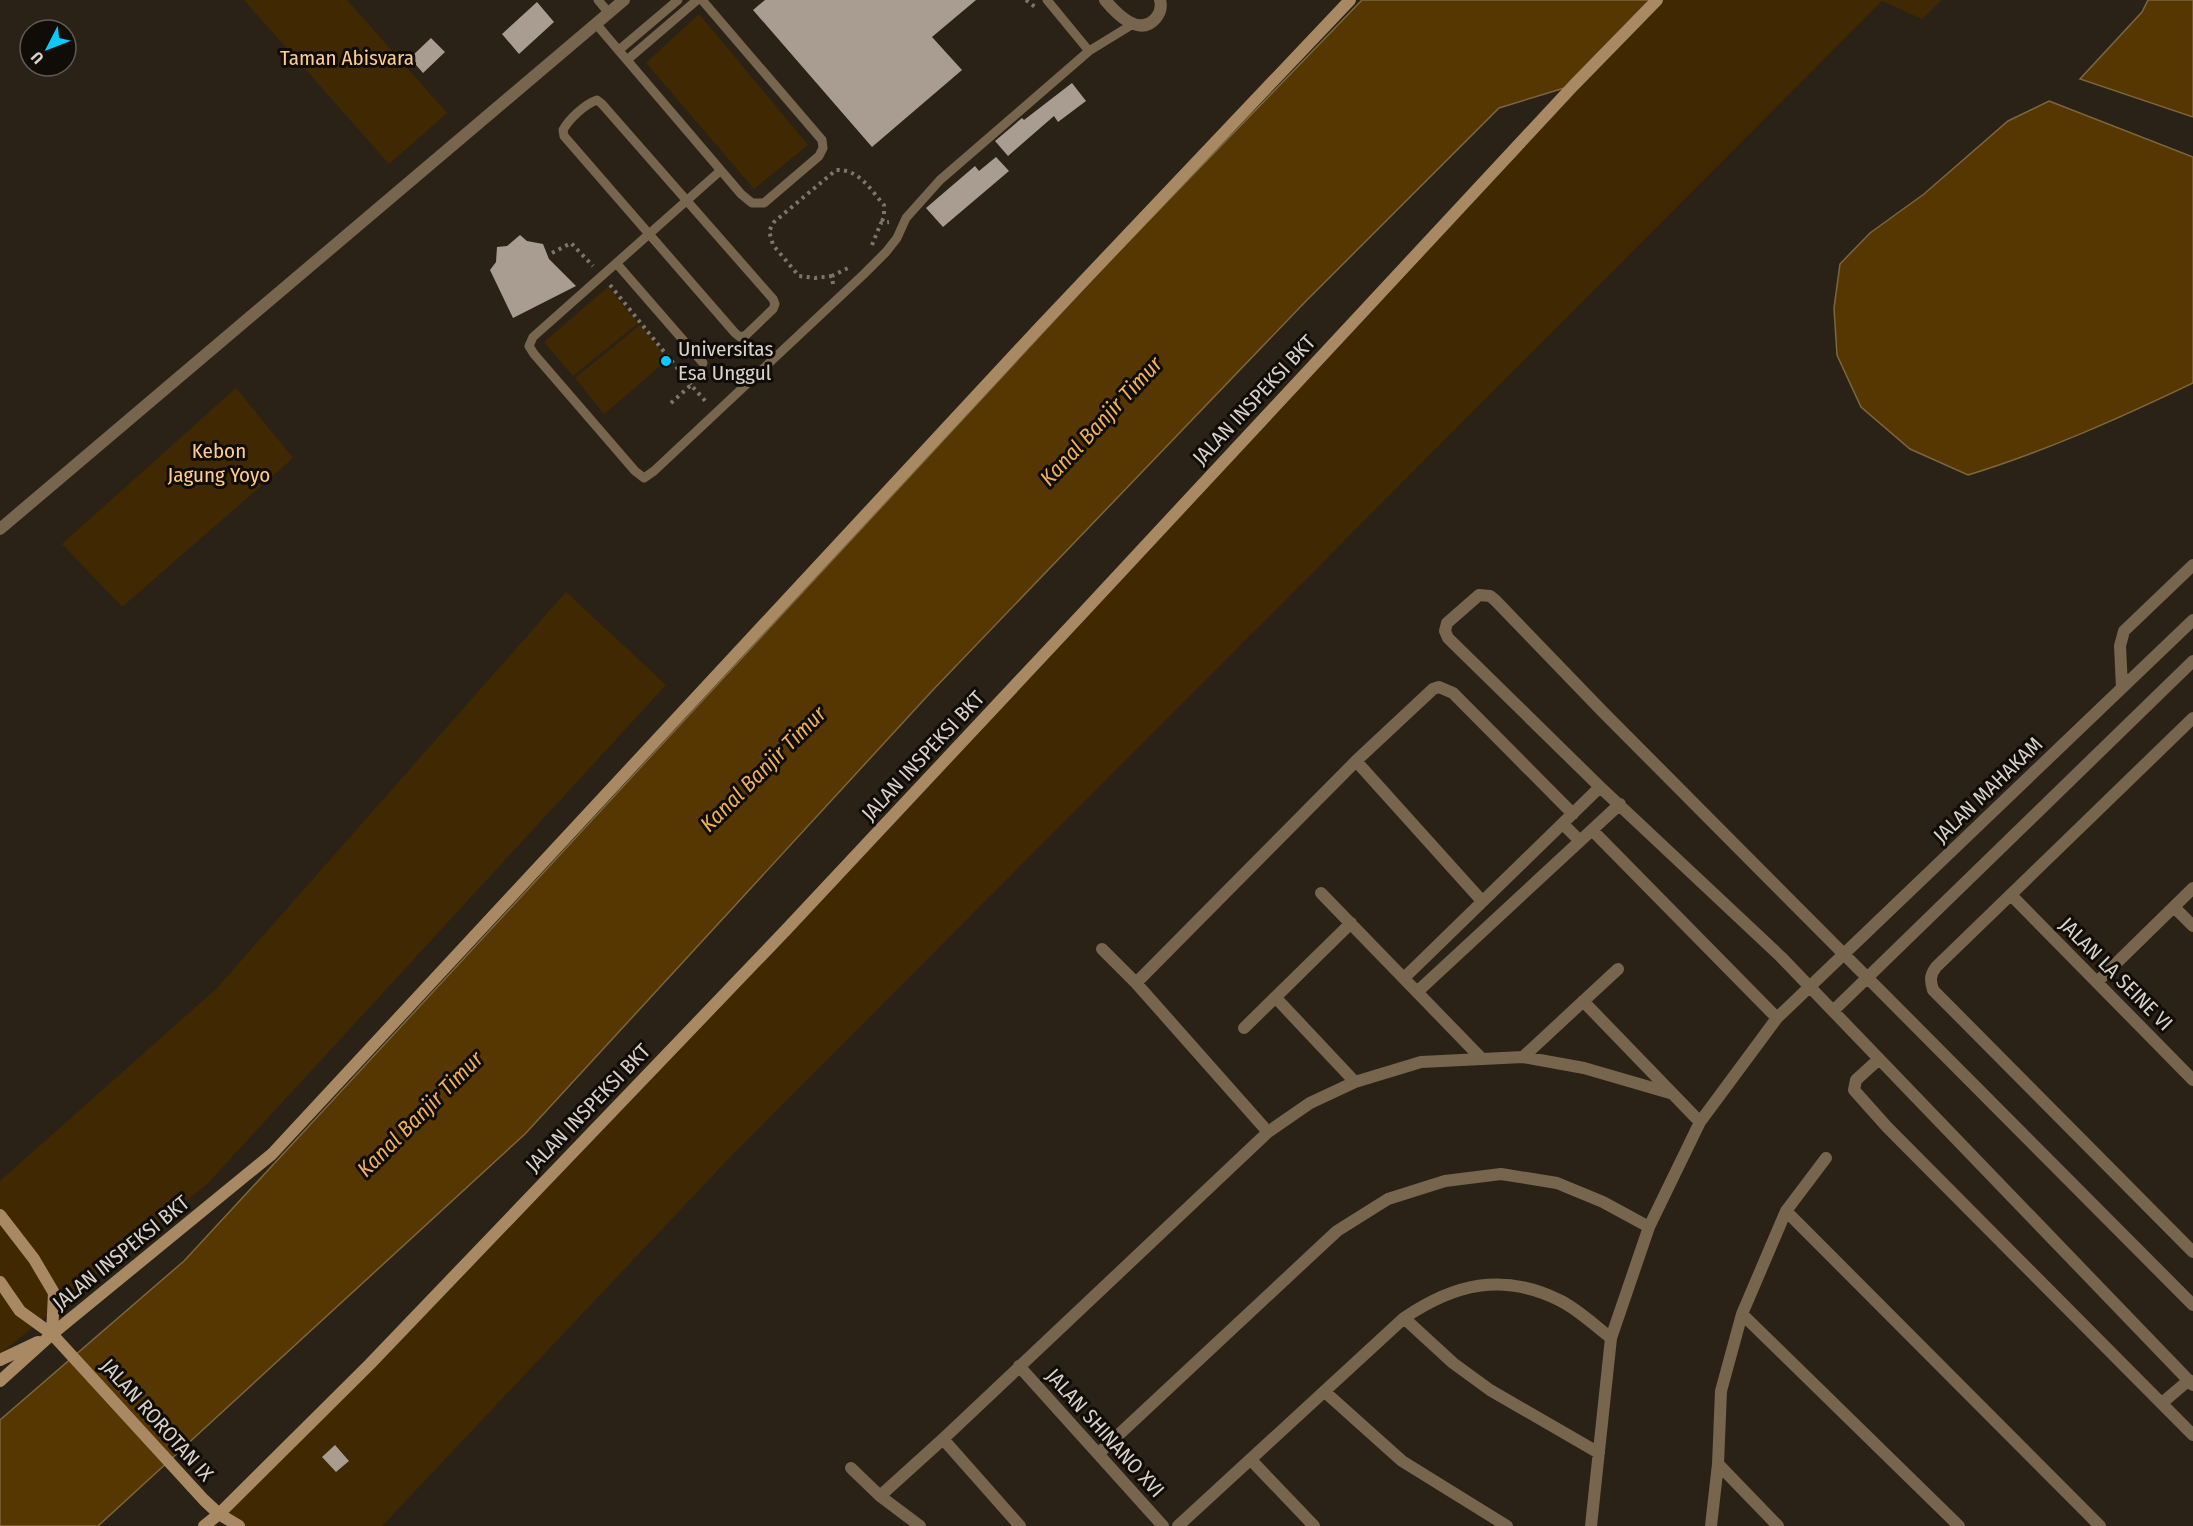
<svg xmlns="http://www.w3.org/2000/svg" width="2193" height="1526" font-family="'Fira Sans Condensed',sans-serif">
	<style>
		.green { fill: #402803 }
		.water { fill: #563701; stroke: #7d653d; stroke-width: 1.5 }
		.building { fill: #a89d90 }
		.lines { fill: none; stroke-linecap: round; stroke-linejoin: round }
		.path { stroke: #7d766c; stroke-width: 4; stroke-dasharray: 3 4.5; stroke-linecap: butt }
		.lane { stroke: #78654d; stroke-width: 9 }
		.street { stroke: #78654d; stroke-width: 12 }
		.secondary { stroke: #a88963; stroke-width: 12 }
		.poi-dot { fill: #09cafa; stroke: #100c08; stroke-width: 2 }
		.labels { text-anchor: middle; dominant-baseline: central; stroke-width: 6; stroke-linejoin: round; paint-order: stroke }
		.park-label { font-size: 21px; fill: #ffcb8a; stroke: #100c08 }
		.poi-label { font-size: 21px; fill: #d7d1ca; stroke: #100c08; text-anchor: start }
		.street-label { font-size: 21px; fill: #d7d1ca; stroke: #100c08 }
		.water-label { font-size: 22px; font-style: italic; fill: #efb05a; stroke: #100c08 }
	</style>
	<rect width="100%" height="100%" fill="#2b2217"/>
	<path class="green" d="M244 0H347L447 113 389 164Z
		M1657 0H1941L1922 19 1882 1 733 1154 382 1526H239L219 1514 584 1140Z
		M699 14 808 145 754 189 646 63Z
		M608 287 638 323 573 376 544 342Z
		M640 325 668 359 604 414 575 378Z
		M236 388 293 458 122 607 62 544Z
		M566 592 666 685 208 1183 0 1354V1181L216 989Z"/>
	<path class="water" d="M1362 0H1657L1574 85 1499 108 1306 301 931 692 525 1134 98 1526H0V1420L184 1261 1099 272Z
		M2148 0H2193V117L2080 79 2142 12Z
		M2049 101 2193 157V383C2120 418 2046 451 1968 475L1910 449 1861 407 1837 355 1834 308 1840 264 1870 233 1924 194 2008 121Z"/>
	<path class="building" d="M765 0H976L932 37 962 70 872 147 753 10Z
		M537 2 554 22 519 54 502 34Z
		M431 38 445 52 423 73 410 58Z
		M1072 83 1086 101 1058 122 1054 116 1008 156 995 141 1022 118 1024 120Z
		M996 157 1009 171 943 227 926 208 975 166 979 171Z
		M520 235 527 241 543 244 549 259 576 286 513 318 490 270 496 262 497 247 507 246Z
		M335 1445 349 1461 336 1472 322 1457Z"/>
	<g class="lines">
		<path class="path" d="M1026 0 1035 7
			M872 245 881 223 889 222
			M552 253 571 243 593 266
			M832 276 815 278 799 276 773 245 769 231 774 222 836 170C859 169 870 189 884 205V217L881 223
			M833 284 832 276 848 268
			M610 285 691 385
			M671 403 691 385 708 404"/>
		<path class="lane" d="M598 0 609 13
			M1047 0 1089 51
			M597 25 741 194 752 203H764L819 156 823 148 822 140 702 0
			M619 50 678 0
			M627 60 697 0
			M597 100 602 104 773 299 775 304 773 309 746 335 740 337 735 333 564 136 563 130C569 119 585 104 597 100Z
			M720 171 533 337 529 346 534 354 635 471 644 478 654 471 864 274 886 252 897 238 906 218 940 180 1089 51 1133 24
			M617 264 703 363"/>
		<path class="street" d="M1105 0C1116 13 1139 38 1156 18 1160 13 1162 7 1160 0
			M0 529 624 0
			M2122 688 2120 646 2124 631 2193 565
			M2193 718 1936 967C1930 975 1930 980 1933 990L2193 1252
			M1356 761 1482 901
			M1563 824 1580 841
			M1321 893 1481 1058
			M2011 895 2193 1080
			M2174 907 2193 926
			M1102 949 1136 983 1268 1132
			M1404 978 1600 787
			M2097 982 2193 888
			M1136 983 1356 761 1433 689 1439 687 1453 693 1573 814
			M1417 992 1620 804
			M1276 998 1355 1082
			M1583 1001 1700 1122
			M1833 1011 2193 661
			M1777 1018 2193 620
			M1244 1028 1351 923
			M1523 1057 1618 969
			M1879 1059 1856 1080 1854 1090 1887 1127 2193 1435
			M1786 1211 2100 1526
			M2193 1305 1603 712 1495 600 1490 596 1479 595 1447 623 1445 631 1448 638 1600 787 1781 957 2193 1385
			M1742 1314 1959 1526
			M1404 1318 1453 1363 1490 1390 1599 1453
			M1019 1366 1163 1526
			M1325 1392 1402 1461 1507 1526
			M2162 1403 2189 1380
			M943 1439 1020 1526
			M1098 1454 1337 1231 1388 1199 1445 1181 1501 1174 1557 1183 1603 1202 1649 1227
			M1251 1460 1314 1526
			M1718 1464 1778 1526
			M851 1468 880 1496 920 1526
			M880 1496 943 1439 1268 1132 1310 1103 1355 1082 1421 1062 1523 1057 1584 1068 1670 1093
			M1178 1526 1404 1318C1454 1284 1502 1272 1559 1300 1578 1309 1595 1326 1611 1338
			M1591 1526 1611 1338 1649 1227 1700 1122 1777 1018 1592 830
			M1711 1526 1718 1464 1721 1391 1742 1314 1786 1211 1826 1158"/>
		<path class="secondary" d="M0 1215 34 1259 54 1293 52 1334
			M0 1282 20 1311 52 1334 204 1500 219 1514 239 1526
			M0 1360 38 1342
			M0 1381 52 1334 272 1154 1039 328 1350 0
			M204 1526 219 1514 369 1365 785 931 1079 617 1574 85 1657 0"/>
	</g>
	<circle class="poi-dot" cx="666" cy="361" r="6"/>
	<g class="labels">
		<g class="park-label">
			<text x="347" y="58">Taman Abisvara</text>
			<text x="219" y="451">Kebon<tspan x="219" dy="24">Jagung Yoyo</tspan></text>
		</g>
		<g class="poi-label">
			<text x="678" y="349">Universitas<tspan x="678" dy="24">Esa Unggul</tspan></text>
		</g>
		<g class="street-label">
			<text transform="translate(1254 400) rotate(-47)">JALAN INSPEKSI BKT</text>
			<text transform="translate(923 756) rotate(-47)">JALAN INSPEKSI BKT</text>
			<text transform="translate(1988 790) rotate(-44)">JALAN MAHAKAM</text>
			<text transform="translate(2116 974) rotate(45)">JALAN LA SEINE VI</text>
			<text transform="translate(588 1108) rotate(-46)">JALAN INSPEKSI BKT</text>
			<text transform="translate(121 1253) rotate(-39)">JALAN INSPEKSI BKT</text>
			<text transform="translate(157 1420) rotate(48)">JALAN ROROTAN IX</text>
			<text transform="translate(1105 1433) rotate(48)">JALAN SHINANO XVI</text>
		</g>
		<g class="water-label">
			<text transform="translate(1101 421) rotate(-47)">Kanal Banjir Timur</text>
			<text transform="translate(763 769) rotate(-45)">Kanal Banjir Timur</text>
			<text transform="translate(420 1114) rotate(-45)">Kanal Banjir Timur</text>
		</g>
	</g>
	<g transform="translate(48 48) rotate(228)"><circle r="28" fill="#100c08" stroke="#605b56" stroke-width="1.5"/>
	<path d="M0-4.5L10 22L0 15L-10 22Z" fill="#09cafa"/>
	<text y="-9" font-size="16" font-weight="bold" text-anchor="middle" fill="#d7d1ca">U</text>
	</g>
</svg>
